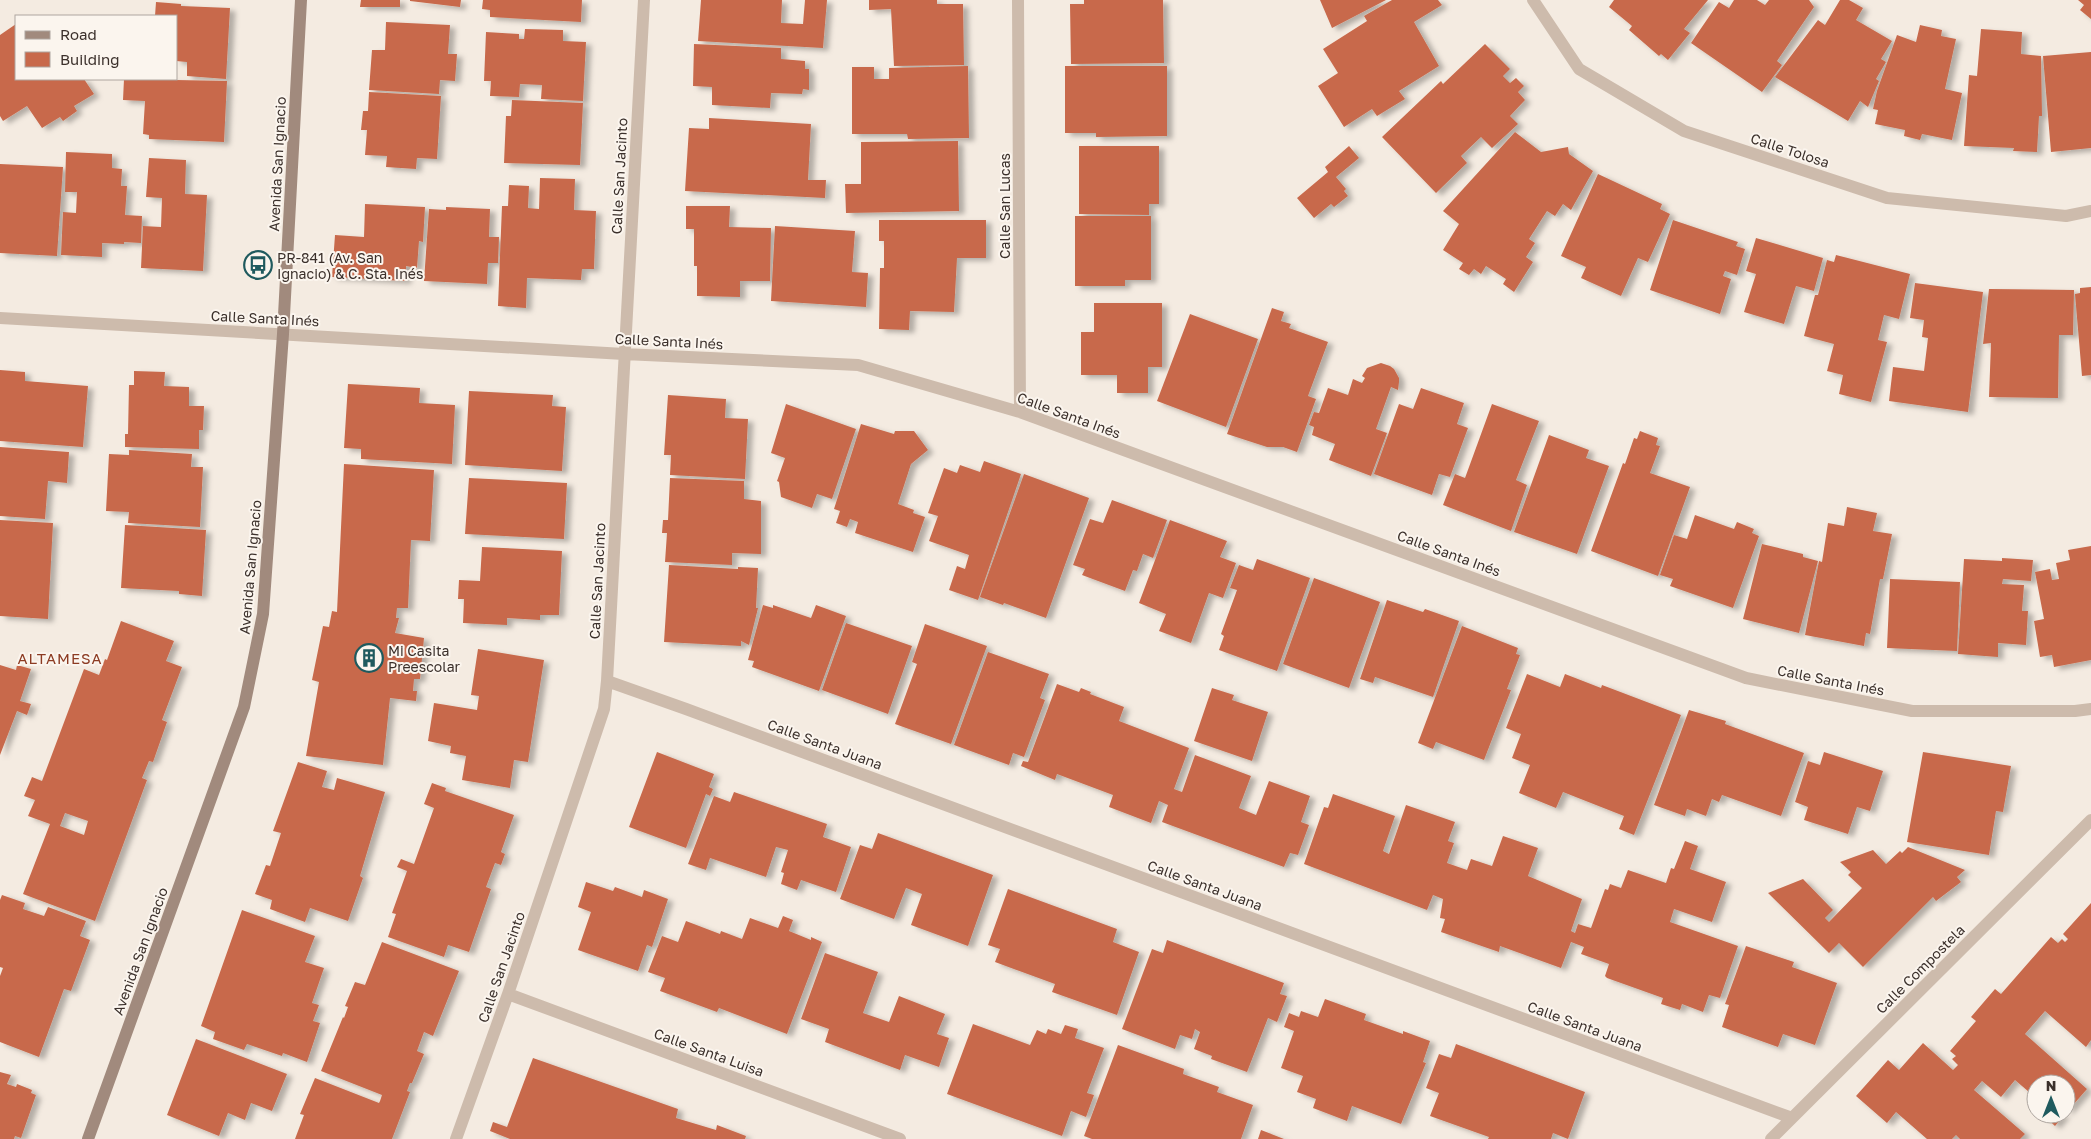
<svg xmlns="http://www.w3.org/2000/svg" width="2091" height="1139" font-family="'Golos Text',sans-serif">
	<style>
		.building { fill: #c8694b; fill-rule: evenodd; filter: url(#shadow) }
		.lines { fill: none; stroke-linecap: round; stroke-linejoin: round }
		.street { stroke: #cdbbac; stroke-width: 12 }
		.secondary { stroke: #a18a7d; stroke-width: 12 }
		.labels { text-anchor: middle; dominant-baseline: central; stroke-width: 4; stroke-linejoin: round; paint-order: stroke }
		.street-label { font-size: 14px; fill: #3b302b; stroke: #fbf5ee }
		.poi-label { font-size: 14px; fill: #3b302b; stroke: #fbf5ee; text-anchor: start }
		.neighbourhood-label { font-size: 15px; letter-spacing: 1px; fill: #8c3b22; stroke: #fbf5ee }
	</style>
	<defs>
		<filter id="shadow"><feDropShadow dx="5.5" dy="3" stdDeviation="2.5" flood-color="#0004"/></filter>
	</defs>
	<rect width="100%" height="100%" fill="#f4ebe1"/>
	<path class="building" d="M361 0H400V7H360Z
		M410 0H461L460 7 410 1Z
		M483 0H582L581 22 490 17V10L482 9Z
		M701 0H782L781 23 803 24 805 0H827L823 48 698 41Z
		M869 0H937V4H963L964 65 894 66 891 9 869 10Z
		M1084 0H1163L1164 63 1071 64 1070 4H1084Z
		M1320 0H1386L1332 28Z
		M1392 0H1438L1442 5 1414 22 1439 66 1399 91 1405 99 1377 116 1372 109 1344 127 1318 86 1338 73 1323 49 1367 21 1364 16Z
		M1614 0H1708L1684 29 1690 33 1668 60 1661 54 1659 56 1629 30 1632 26 1609 7Z
		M1734 0H1757L1765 5 1769 0H1809L1814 7 1777 61 1782 65 1762 92 1691 43 1719 2 1729 8Z
		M1840 0H1849L1863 8 1856 20 1892 41 1881 59 1886 62 1876 79 1879 81 1868 107 1860 101 1848 121 1775 77 1818 20 1825 25Z
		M2078 0H2091V19L2080 10 2084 5Z
		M156 2 181 4V6L230 8 226 79 187 76V62L176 61V16H155Z
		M386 22 450 25 448 54H457L455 81 440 80 439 94 369 90 372 50H385Z
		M16 24V79H84L94 94 74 106 77 111 63 121 60 117 42 128 27 106 3 121 0 116V35Z
		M1920 25 1942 30 1941 36 1956 39 1945 89 1962 93 1952 140 1922 134 1920 140 1904 136 1905 130 1875 124 1878 110 1873 109 1877 91 1897 35 1916 42Z
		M525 29 563 30V41L586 42 583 101 541 99 542 85 520 84 519 97 490 96 491 81H484L486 32 519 34V39H524Z
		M1981 29 2022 32 2021 54 2041 56 2042 116H2039L2037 152 2013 151 2014 148 1964 146 1969 75 1977 76Z
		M694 44 781 48V59L805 61V69H809V90L803 89 802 94 771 93 770 108 712 105V87L693 86Z
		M1485 44 1510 69 1503 76 1510 83 1516 78 1524 86 1518 92 1525 100 1510 116 1518 124 1492 148 1481 137 1461 156 1467 163 1436 193 1382 137 1441 81 1443 84Z
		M2091 52V148L2051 152 2043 56Z
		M968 66 969 138 908 139 907 134H852V67H874V79H889V68Z
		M1065 66H1167V136L1096 137V133H1065Z
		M124 79 227 81 224 142 149 139V135L143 134 145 101 123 100Z
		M369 92 441 96 437 159 417 158 416 169 386 167 387 156 365 155 367 130H361L363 111H368Z
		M512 100 583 103 580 165 504 163 506 116H511Z
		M709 118 811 124 808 180H826L825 198 685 191 689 128 709 129Z
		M1515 132 1541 152 1568 147 1569 154 1593 171 1571 210 1563 204 1555 216 1547 211 1529 239 1535 243 1526 257 1533 262 1514 292 1503 284 1506 279 1486 266 1481 274 1474 269 1469 275 1459 269 1463 263 1443 250 1459 224 1443 211Z
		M958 141 959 211 846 213 845 184H861V142Z
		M1079 146H1159V204H1149V215L1079 214Z
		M1349 146 1359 158 1336 177 1346 189 1344 191 1348 196 1334 207 1331 204 1314 218 1297 198 1328 172 1325 167Z
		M66 152 112 154V168L122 169 121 186H127L125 215 142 216 141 243 124 242V244L102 243V257L61 255 63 212 76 213 77 192H65Z
		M149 158 186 160 185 194 207 195 203 271 141 268 143 226 161 227 162 198 146 197Z
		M0 164 63 167 57 256 0 253Z
		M1598 174 1662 204 1660 209 1670 214 1648 262 1638 258 1621 296 1581 278 1586 267 1561 256Z
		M540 178 575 179 574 210 596 211 594 269H582L581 280 527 278 526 308 498 306 502 206H508L509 185 529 186 528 208 539 209Z
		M365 204 425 207 423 242 419 241 417 268 406 266V281L332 277 335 235 364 237Z
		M686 206H730L729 227 771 228 770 281H740V297L697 296V266H694V229H686Z
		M446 207 490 209 489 237H499L498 263H488L487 284 424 281 429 209 446 210Z
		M1075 216H1151V280H1125V286H1075Z
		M879 220H986V258H957L954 312 910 311 909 330 879 329 880 268H884V241H879Z
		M1673 220 1738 242 1736 246 1745 249 1737 275 1725 271 1723 276 1731 279 1720 314 1650 290Z
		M775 226 855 231 852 272 868 273 866 307 771 301Z
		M1756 238 1823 258 1814 291 1796 286 1784 324 1744 312 1756 274 1746 271Z
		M1836 255 1910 274 1899 319 1884 315 1878 340 1887 342 1871 402 1839 394 1843 375 1827 371 1834 344 1804 336 1815 295H1818L1827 260 1834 262Z
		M1915 283 1983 292 1968 412 1889 401 1893 367 1924 371 1928 338 1922 337 1924 320 1910 318Z
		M2091 287V375L2082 376 2075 294 2080 293V288Z
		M1989 289 2074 290 2073 335H2059L2058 398 1989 397 1991 343 1983 344Z
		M1094 303H1162V367H1148V393H1117V375H1081V332H1094Z
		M1272 308 1284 312 1281 321 1291 324 1289 328 1328 342 1308 396 1316 399 1297 452 1283 447H1267L1227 434Z
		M1190 314 1258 339 1226 427 1157 401Z
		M1381 363 1390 366 1394 369 1399 378V382L1398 390 1391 387 1376 429 1387 433 1371 476 1329 460 1335 444 1312 435 1314 427 1309 425 1314 412 1319 413 1328 388 1348 395 1353 379 1362 383 1365 378 1362 376 1367 368Z
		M0 370 25 372V381L88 386 83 447 0 441Z
		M134 371 165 372 164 386 189 387V406H204L203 430H199V449L125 447V434H128L129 385H134Z
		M348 384 420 388 419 403 455 405 452 464 361 459V449L344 448Z
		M1421 388 1464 403 1457 424 1468 428 1450 477 1439 474 1432 495 1374 474 1399 404 1413 409Z
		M469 391 553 395 552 406 566 407 562 471 465 465Z
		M668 395 726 399 725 418 748 419 745 479 670 475 671 455H664Z
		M786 404 856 429 832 499 817 494 812 508 781 497 779 482 777 481 785 458 771 453Z
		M1492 404 1539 421 1516 480 1527 485 1511 531 1443 505 1455 474 1465 478Z
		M861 424 894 434 895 431H914L928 450 911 464 898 504 914 510 913 513 925 517 913 552 855 533 858 522 850 519 847 527 836 523 840 511 834 509Z
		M1640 431 1658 438 1656 445 1660 446 1650 473 1690 487 1658 576 1591 551 1623 463 1625 464 1634 438 1637 439Z
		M1549 435 1589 450 1586 458 1609 466 1577 554 1514 532Z
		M0 447 69 452 67 483 48 481 45 519 0 516Z
		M129 450 192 454 191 467H203L200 527 128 523 129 512 106 511 109 454 129 455Z
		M984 461 1021 474 978 600 949 590 957 566 965 569 969 555 929 541 938 516 928 513 944 468 957 473 960 465 980 472Z
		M344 464 434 470 430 541 411 540 408 608H397L396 618H399L395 633 424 638 420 679H414L413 691H417L416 701 390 698 383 765 306 756 319 682 312 680 323 626 329 627 332 611 337 612Z
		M1024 474 1089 498 1046 618 1004 603 1003 605 980 597Z
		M469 478 567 483 564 539 465 534Z
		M670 478 744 481V499L761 501V554L732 553V565L665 562 667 533H662L663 520H668Z
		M1112 500 1167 520 1153 558 1143 554 1137 571 1133 570 1125 591 1082 575 1085 569 1073 565 1090 519 1103 523Z
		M1847 507 1877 513 1873 531 1892 534 1883 579H1880L1870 634 1866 633 1864 646 1805 635 1819 561 1822 562 1828 523 1844 526Z
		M1695 515 1734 529 1737 522 1754 529 1752 533 1759 536 1733 608 1670 586 1673 579 1660 575 1674 535 1687 539Z
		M0 520 53 523 48 619 0 616Z
		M1170 520 1227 541 1220 557 1236 563 1223 598 1209 593 1191 643 1159 631 1166 614 1139 603Z
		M125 525 206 530 202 596 179 594V591L121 588Z
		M1762 544 1803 554V557L1818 561 1799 633 1743 619Z
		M2091 546V660L2054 667 2052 655 2040 657 2034 621 2044 619 2035 572 2050 569 2052 580 2059 579 2056 563 2070 560 2068 550Z
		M482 547 562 551 559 615H540V620L507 618V625L463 623 464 599H458L459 580 480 581Z
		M2002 558 2033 560 2031 581 2003 579 2002 584 2024 585 2022 611H2028L2026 645 1998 643V657L1958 654 1964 559 2002 561Z
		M1257 559 1310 578 1277 671 1219 650 1224 636 1221 634 1237 590 1230 588 1239 565 1253 570Z
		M669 565 738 569V567L758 568 756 608H758L749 645 741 641V646L664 642Z
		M1314 578 1380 602 1349 688 1283 664Z
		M1890 579 1960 582 1957 651 1887 648Z
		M1387 600 1423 612 1425 609 1459 621 1433 697 1375 677 1373 683 1360 679Z
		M763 605 773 608V605L811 618 816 605 846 616 819 691 752 667 754 661 748 660Z
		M121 621 174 641 166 661 182 667 162 720 167 722 153 762 149 761 142 778 147 780 95 921 23 894 50 824 28 816 35 800 24 796 32 777 42 781 84 669 99 675 105 659 107 660ZM65 813 88 821 84 835 60 826Z
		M846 623 912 646 888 714 822 690Z
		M925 624 987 646 951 744 895 724 917 664 912 662Z
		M1462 626 1518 648 1516 654 1520 655 1507 689 1511 690 1484 760 1436 742 1433 749 1418 743Z
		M478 649 544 660 528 762 514 760 510 788 462 780 466 756 450 753 451 746 428 741 434 703 477 710 479 696 471 695Z
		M988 652 1049 674 1040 698 1045 700 1024 757 1013 753 1009 765 954 745Z
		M0 665 16 670 17 665 31 669 20 701 31 704 27 715 17 711 0 755Z
		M1527 674 1560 687 1565 674 1601 688 1602 685 1681 715 1634 835 1619 829 1624 816 1563 792 1556 808 1519 793 1530 765 1512 758 1521 734 1506 728Z
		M1057 684 1079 692 1081 688 1091 692 1090 694 1124 707 1119 721 1189 748 1174 789 1182 792 1195 755 1251 776 1239 808 1256 815 1269 781 1310 796 1301 822 1309 825 1298 855 1290 853 1284 867 1162 822 1168 805 1159 801 1151 823 1109 807 1113 795 1057 774 1055 780 1021 766 1023 761 1028 762Z
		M1212 688 1234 695 1232 700 1268 712 1252 761 1194 741Z
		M1689 710 1726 721 1725 724 1804 753 1781 816 1722 795 1719 802 1712 799 1706 816 1687 809 1685 816 1654 805Z
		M657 752 714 774 709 787 713 789 710 796 706 794 686 848 629 827Z
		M1824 752 1883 771 1870 811 1857 807 1848 834 1804 820 1808 807 1795 802 1808 761 1820 765Z
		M1923 752 2011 766 2003 812 1996 811 1989 855 1907 842Z
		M298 762 327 771 322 787 334 790 337 778 385 792 360 876 363 878 348 921 310 908 305 922 270 909 272 900 255 894 266 865 270 866 281 833 273 831Z
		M432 783 446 788 445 791 514 815 501 852 505 854 501 865 495 863 486 887 491 889 469 952 448 945 444 957 388 937 396 914 392 913 407 871 397 867 401 859 414 864 434 808 424 804Z
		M734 792 827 824 823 837 851 847 836 892 801 880 797 890 781 884 784 873 781 872 788 850 776 847 766 877 710 858 706 870 688 864 714 796 730 802Z
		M1333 794 1395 816 1383 851 1389 854 1406 805 1455 822 1448 841 1454 843 1447 863 1467 870 1471 859 1492 866 1503 836 1538 848 1528 876 1582 899 1571 931 1575 933 1578 924 1591 928 1605 889 1608 890 1610 884 1621 888 1628 870 1666 883 1671 868 1674 869 1685 841 1698 846 1690 869 1726 882 1712 922 1674 909 1670 922 1738 946 1720 998 1709 995 1703 1012 1682 1004 1680 1010 1661 1004 1663 998 1607 978 1605 976 1609 964 1581 954 1584 947 1571 942 1561 968 1500 946 1499 952 1441 932 1445 919 1440 918 1443 899 1433 895 1427 910 1304 864 1324 807 1328 808Z
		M878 833 993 875 968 946 911 925 922 894 906 888 894 919 840 899 860 845 872 849Z
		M1908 847 1965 870 1957 877 1961 882 1936 901 1933 897 1863 967 1839 943 1829 953 1768 893 1803 879 1833 910 1825 918 1829 922 1862 888 1848 875 1851 872 1840 862 1873 850 1886 864 1900 851 1902 853Z
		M586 882 613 891 615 887 642 897 644 890 668 899 652 947 647 945 638 971 578 950 591 912 578 907Z
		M1008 889 1117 929 1113 942 1139 952 1117 1015 1052 992 1055 984 995 962 1000 949 988 945Z
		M2 895 25 903 23 909 44 916 48 907 86 921 80 936 90 940 71 991 64 989 39 1057 0 1042V976L3 968 0 967V900Z
		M2091 903V1040L2086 1047 2045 1011 2025 1034 2087 1089 2066 1113V1084H2036V1109L2031 1105 2036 1098 2015 1080 2001 1097 1982 1081 1974 1090 2025 1134 2020 1139H1960L1956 1135 1952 1139H1927L1896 1112 1887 1123 1856 1096 1888 1060 1899 1070 1923 1043 1953 1070 1958 1065 1952 1059 1956 1056 1950 1051 1976 1021 1971 1017 1995 989 2001 994 2051 937 2058 943 2062 939 2065 942 2068 939 2063 934Z
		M242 910 315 936 305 962 324 968 312 1003 319 1005 313 1021 320 1023 307 1062 283 1053 282 1056 247 1044 244 1050 213 1039 215 1032 201 1026Z
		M783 916 793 920 789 931 811 940V937L822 942 787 1034 719 1008 717 1012 660 991 665 978 648 972 662 936 678 942 686 921 720 934 721 931 742 939 750 918 778 928Z
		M1167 940 1284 983 1280 994 1287 996 1277 1022 1268 1018 1247 1072 1211 1059 1212 1056 1194 1049 1200 1032 1195 1029 1192 1039 1180 1035 1175 1049 1122 1029 1152 949 1163 953Z
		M382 942 459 971 433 1036 424 1032 417 1051 424 1054 412 1083H410L407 1091 410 1092 392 1139H295L304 1115 300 1114 315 1078 379 1103 380 1101 382 1095 321 1071 343 1017 344 1018 348 1007 345 1006 355 982 365 985Z
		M1746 946 1794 962 1792 967 1837 983 1815 1045 1783 1034 1778 1047 1722 1027 1729 1005 1725 1004Z
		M825 953 878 972 863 1013 889 1022 899 996 945 1014 937 1034 949 1038 939 1067 905 1055 900 1070 825 1042 829 1029 801 1019Z
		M1325 999 1366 1014 1364 1020 1403 1034V1031L1430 1041 1423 1062 1426 1063 1401 1124 1352 1106 1347 1121 1313 1108 1316 1099 1297 1092 1303 1076 1281 1068 1294 1031 1284 1027 1289 1013 1299 1017 1301 1011 1318 1017Z
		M973 1024 1030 1045 1037 1030 1046 1034 1048 1029 1061 1034 1065 1025 1078 1029 1075 1038 1104 1048 1087 1093 1094 1095 1086 1117 1071 1111 1062 1136 947 1094Z
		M196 1039 287 1074 272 1111 251 1103 245 1120 228 1113 219 1136 167 1115Z
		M1456 1044 1585 1092 1568 1139 1553 1133 1551 1139H1488L1489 1137 1430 1116 1439 1093 1426 1088 1439 1054 1451 1058Z
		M1118 1045 1184 1069 1183 1074 1219 1087 1217 1092 1253 1105 1241 1139H1092L1084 1136Z
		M533 1058 678 1109 676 1118 716 1130 717 1125 746 1136 745 1139H510L490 1131 493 1122 507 1127Z
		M0 1072 11 1075 7 1084 16 1087 17 1084 32 1090 31 1093 36 1095 21 1138 15 1136 14 1139H0Z
		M2042 1114H2065L2055 1126Z
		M1261 1130 1284 1139H1258Z"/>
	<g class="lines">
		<path class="street" d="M1018 0 1020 412
			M1533 0 1579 69 1684 131 1887 198 2066 216 2091 211
			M0 318 624 354 858 365 1020 412 1746 678 1912 711H2075L2091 709
			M607 681 686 709 1792 1118
			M508 994 900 1139
			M456 1139 508 994 604 709 607 681 644 0
			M1771 1139 2091 820"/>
		<path class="secondary" d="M88 1139 244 707 263 614 283 334 301 0"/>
	</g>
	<defs>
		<symbol id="bus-ring" viewBox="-11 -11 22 22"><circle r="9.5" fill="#fbf5ee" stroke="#1f5a5e" stroke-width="1.5"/><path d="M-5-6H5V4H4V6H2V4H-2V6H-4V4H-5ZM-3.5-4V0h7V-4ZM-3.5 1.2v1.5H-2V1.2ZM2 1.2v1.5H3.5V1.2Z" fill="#1f5a5e"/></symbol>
		<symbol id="building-ring" viewBox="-11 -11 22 22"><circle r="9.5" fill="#fbf5ee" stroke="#1f5a5e" stroke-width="1.5"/><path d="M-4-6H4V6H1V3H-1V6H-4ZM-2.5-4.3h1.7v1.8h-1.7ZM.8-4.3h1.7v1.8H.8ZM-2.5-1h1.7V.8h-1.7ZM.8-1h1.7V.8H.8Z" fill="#1f5a5e"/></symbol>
	</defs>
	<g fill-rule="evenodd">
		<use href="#bus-ring" x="242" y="249" width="32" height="32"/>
		<use href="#building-ring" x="353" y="642" width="32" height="32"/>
	</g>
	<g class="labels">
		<g class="street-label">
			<text transform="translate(1790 150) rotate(18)">Calle Tolosa</text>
			<text transform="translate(277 164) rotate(-87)">Avenida San Ignacio</text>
			<text transform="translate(619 176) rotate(-87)">Calle San Jacinto</text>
			<text transform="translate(1004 206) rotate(-90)">Calle San Lucas</text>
			<text transform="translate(265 318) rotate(3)">Calle Santa Inés</text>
			<text transform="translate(669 341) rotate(3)">Calle Santa Inés</text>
			<text transform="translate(1069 415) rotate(20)">Calle Santa Inés</text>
			<text transform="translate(1449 553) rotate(20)">Calle Santa Inés</text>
			<text transform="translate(250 567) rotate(-85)">Avenida San Ignacio</text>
			<text transform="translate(597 581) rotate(-87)">Calle San Jacinto</text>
			<text transform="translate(1831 680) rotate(11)">Calle Santa Inés</text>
			<text transform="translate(825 744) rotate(20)">Calle Santa Juana</text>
			<text transform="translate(1205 885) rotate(20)">Calle Santa Juana</text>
			<text transform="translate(140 951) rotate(-70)">Avenida San Ignacio</text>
			<text transform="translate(501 967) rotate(-71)">Calle San Jacinto</text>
			<text transform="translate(1920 969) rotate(-45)">Calle Compostela</text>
			<text transform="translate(1585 1026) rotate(20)">Calle Santa Juana</text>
			<text transform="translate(709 1052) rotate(20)">Calle Santa Luisa</text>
		</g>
		<g class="poi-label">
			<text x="277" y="257">PR-841 (Av. San<tspan x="277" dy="16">Ignacio) &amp; C. Sta. Inés</tspan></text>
			<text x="388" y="650">Mi Casita<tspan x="388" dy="16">Preescolar</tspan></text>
		</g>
		<g class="neighbourhood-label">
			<text x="60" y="658">ALTAMESA</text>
		</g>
	</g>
	<rect x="15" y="15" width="162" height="65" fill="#fbf5ee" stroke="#aea6a0"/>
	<rect x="25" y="31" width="25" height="8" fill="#a18a7d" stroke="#aea6a0"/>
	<text x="60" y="40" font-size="15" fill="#3b302b">Road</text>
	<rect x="25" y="52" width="25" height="15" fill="#c8694b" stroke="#aea6a0"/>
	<text x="60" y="65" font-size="15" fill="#3b302b">Building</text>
	<g transform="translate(2051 1099)"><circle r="24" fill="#fbf5ee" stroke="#aea6a0"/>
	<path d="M0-4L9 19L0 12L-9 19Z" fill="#1f5a5e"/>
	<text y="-8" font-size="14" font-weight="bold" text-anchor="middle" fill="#3b302b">N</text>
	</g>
</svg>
